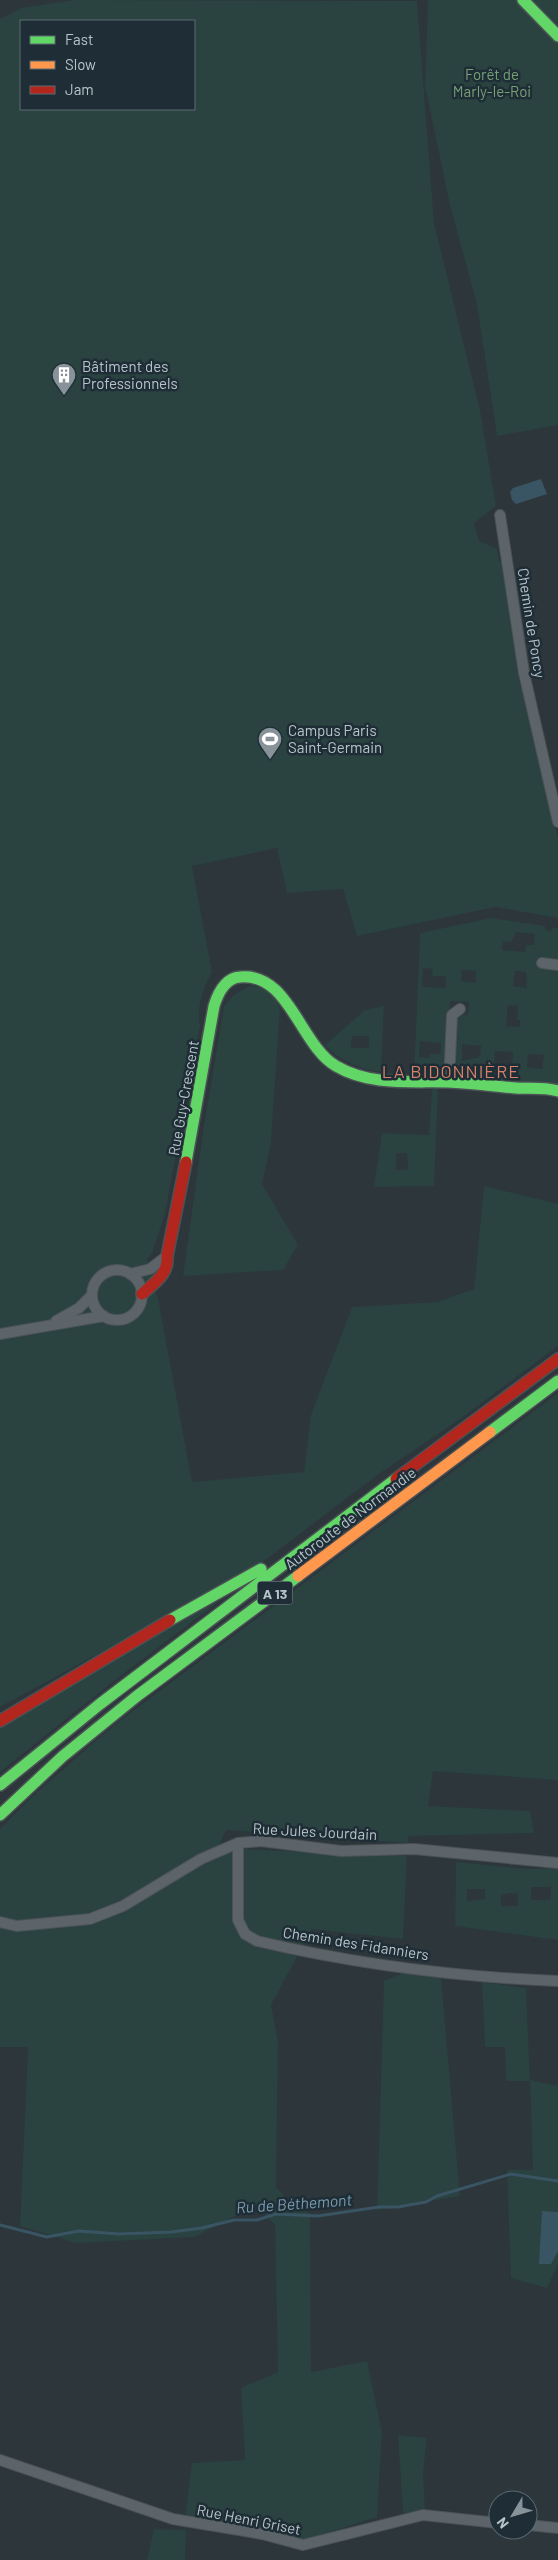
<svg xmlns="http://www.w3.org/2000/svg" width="558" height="2560" font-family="Barlow,sans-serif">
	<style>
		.green { fill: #2a4240; fill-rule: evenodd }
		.water { fill: #395564 }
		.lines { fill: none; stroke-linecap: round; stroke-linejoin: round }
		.stream { stroke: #395564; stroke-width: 3 }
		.street-casing { stroke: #4b5255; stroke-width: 12 }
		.fast-casing { stroke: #4b5255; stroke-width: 14 }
		.slow-casing { stroke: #4b5255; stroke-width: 14 }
		.jam-casing { stroke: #4b5255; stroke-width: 14 }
		.street { stroke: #5d6469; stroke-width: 10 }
		.fast { stroke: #63d668; stroke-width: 11 }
		.slow { stroke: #ff974d; stroke-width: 11 }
		.jam { stroke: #b3261e; stroke-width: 11 }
		.labels { text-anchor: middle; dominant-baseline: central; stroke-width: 5; stroke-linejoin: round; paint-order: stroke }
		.shield { fill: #1f2e36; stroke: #8a979e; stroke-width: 1 }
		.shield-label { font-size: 14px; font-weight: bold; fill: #b8c4cb }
		.park-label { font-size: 15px; fill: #76a176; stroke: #1f2e36 }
		.poi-label { font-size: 15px; fill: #b8c4cb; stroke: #1f2e36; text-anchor: start }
		.street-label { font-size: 15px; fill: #b8c4cb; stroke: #1f2e36 }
		.water-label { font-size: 16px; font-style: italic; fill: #789bae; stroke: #1f2e36 }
		.quarter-label { font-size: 18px; letter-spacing: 1px; fill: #d58069; stroke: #1f2e36 }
	</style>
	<rect width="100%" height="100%" fill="#2c363b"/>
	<path class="green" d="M75 0 417 1 434 223 480 410 496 506 474 523 479 541 497 549 499 561 503 563 523 683 558 838V918L495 907 357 936 343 889 287 893 277 848 192 866 212 972C203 988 196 1008 200 1026L165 1214 152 1253 147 1260 159 1303 192 1482 304 1472 311 1415 352 1307 437 1302 474 1289 484 1186 558 1204V1346L460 1419 376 1476 268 1558 227 1584 0 1707V19L21 8ZM21 21H194V109H21Z
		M428 0H558V425L497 436 477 305 450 205 425 86Z
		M491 918 545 926V930L551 931 552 927 558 928V962L546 960 543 957 537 962 542 969 545 967 558 968V1087L453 1078 455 1021 463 1015H468L469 1002 450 1001 447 1069 443 1072 442 1078 414 1076 420 933ZM516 932 535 934 534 945H526L525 952 502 950 503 941 511 942ZM423 968 433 969 432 976H446V988L422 987ZM462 970 476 971V983L461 981ZM515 971 526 972 527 988 513 986ZM508 1005 518 1006 517 1020H520V1027L506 1026ZM420 1041 441 1043V1054H430L429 1058 419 1057ZM462 1044 481 1046 480 1057 462 1061ZM495 1051 513 1052 512 1066 494 1064ZM528 1054 544 1055 542 1069 527 1067Z
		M250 986 268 988 280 1008 271 1143 262 1184 298 1245 283 1270 183 1276 203 1132 224 1006 234 995Z
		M384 1006 381 1072C359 1069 340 1061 325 1045L365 1010ZM352 1036H369V1048H351Z
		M432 1088H438L434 1186 374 1187 382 1133 429 1135ZM396 1153H407L408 1169 396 1170Z
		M558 1393V1780L433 1771 428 1806 530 1811 534 1833 408 1836V1843L226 1830 220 1843 238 1849 407 1856 403 1939 312 1929 271 2005 278 2041 276 2187 296 2208 310 2213 311 2372 367 2361 382 2432 377 2517 290 2545 185 2517 192 2463 245 2460 241 2388 278 2372 275 2225 255 2206 194 2237 76 2243 20 2226 28 2047H0V1829L37 1792 113 1726Z
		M220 1601 111 1683 0 1772V1728L157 1632Z
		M456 1862 527 1869 558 1868V1940L455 1926ZM531 1887H551L550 1900H531ZM467 1889H485V1899L467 1901ZM510 1893 518 1894V1906H501V1895Z
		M405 1972 441 1977 460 2196 377 2210 384 1981Z
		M482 1982 526 1988 530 2080 558 2086V2264L547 2288 511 2278 507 2170H533L530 2081H506L505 2047H485Z
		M398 2435 427 2438 423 2473 425 2512 403 2513Z
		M154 2529 186 2530 185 2560H147Z"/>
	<path class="water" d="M541 479 547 494 516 504 512 500 510 492 513 488Z
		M542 2211 558 2212V2251L551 2264H539Z"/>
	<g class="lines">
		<path class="stream" d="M0 2225 47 2237 79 2231 119 2234 171 2232 202 2228 234 2220H257L276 2214 318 2216 379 2207H398L426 2202 437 2196 511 2174 558 2181"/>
		<defs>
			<path id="street" d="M500 515 524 673 558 822
				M542 963 558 965
				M449 1082 452 1015 460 1009
				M92 1295a25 25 0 1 1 50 0a25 25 0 1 1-50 0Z
				M130 1274 150 1269 167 1256
				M56 1321 79 1308 92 1295
				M0 1334 104 1316
				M238 1843V1920L245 1934 257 1941C355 1964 457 1977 558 1981
				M0 1922 17 1926 90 1919 123 1906 201 1859 238 1843 261 1841 341 1851 414 1849 558 1863
				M0 2460 173 2519 262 2534 303 2545 423 2515 498 2523
				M528 2525 558 2528"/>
			<path id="fast" d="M523 0 558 36
				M186 1162 214 1006C218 993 225 978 240 977 289 972 300 1045 336 1066 370 1086 410 1081 448 1082 471 1083 493 1086 516 1088 530 1089 544 1087 558 1091
				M490 1432 558 1381
				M170 1620 261 1569
				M0 1785 100 1704 396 1479
				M0 1815 63 1756 137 1696 298 1576"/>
			<path id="slow" d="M298 1576 490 1432"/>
			<path id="jam" d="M142 1294C154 1283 169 1274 167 1256L186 1162
				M396 1479 558 1359
				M0 1721 170 1620"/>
		</defs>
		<use href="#street" class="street-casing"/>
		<use href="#fast" class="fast-casing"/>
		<use href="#slow" class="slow-casing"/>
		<use href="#jam" class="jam-casing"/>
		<use href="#street" class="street"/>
		<use href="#fast" class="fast"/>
		<use href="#slow" class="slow"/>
		<use href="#jam" class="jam"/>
	</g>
	<defs>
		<symbol id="building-pin" viewBox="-11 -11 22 30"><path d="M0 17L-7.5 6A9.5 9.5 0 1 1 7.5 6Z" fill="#879299" stroke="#1f2e36"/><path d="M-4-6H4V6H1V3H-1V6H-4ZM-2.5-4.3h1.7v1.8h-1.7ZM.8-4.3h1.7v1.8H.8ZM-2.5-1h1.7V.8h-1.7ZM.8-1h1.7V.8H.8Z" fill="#fff"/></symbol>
		<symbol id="stadium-pin" viewBox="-11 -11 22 30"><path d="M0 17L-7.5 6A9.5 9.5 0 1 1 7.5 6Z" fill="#879299" stroke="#1f2e36"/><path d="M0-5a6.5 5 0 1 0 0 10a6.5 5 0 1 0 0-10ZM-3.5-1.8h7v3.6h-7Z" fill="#fff"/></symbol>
	</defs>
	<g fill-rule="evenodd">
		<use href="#building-pin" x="50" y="361" width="28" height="38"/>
		<use href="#stadium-pin" x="256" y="725" width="28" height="38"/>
	</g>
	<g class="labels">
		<rect class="shield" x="257.5" y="1581.5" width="35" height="23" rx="4"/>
		<g class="shield-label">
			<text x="275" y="1593">A 13</text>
		</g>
		<g class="park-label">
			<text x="492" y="74">Forêt de<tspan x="492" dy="17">Marly-le-Roi</tspan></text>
		</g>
		<g class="poi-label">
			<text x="82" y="366">Bâtiment des<tspan x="82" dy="17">Professionnels</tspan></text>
			<text x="288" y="730">Campus Paris<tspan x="288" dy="17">Saint-Germain</tspan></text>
		</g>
		<g class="street-label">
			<text transform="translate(532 623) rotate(81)">Chemin de Poncy</text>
			<text transform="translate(183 1098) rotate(-80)">Rue Guy-Crescent</text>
			<text transform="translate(350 1518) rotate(-37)">Autoroute de Normandie</text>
			<text transform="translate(315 1831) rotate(3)">Rue Jules Jourdain</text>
			<text transform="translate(356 1943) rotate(9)">Chemin des Fidanniers</text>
			<text transform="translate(249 2519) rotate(11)">Rue Henri Griset</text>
		</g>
		<g class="water-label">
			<text transform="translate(294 2203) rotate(-4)">Ru de Béthemont</text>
		</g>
		<g class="quarter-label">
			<text x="451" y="1071">LA BIDONNIÈRE</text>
		</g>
	</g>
	<rect x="20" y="20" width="175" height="90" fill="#1f2e36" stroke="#5c6a72"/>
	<rect x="30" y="36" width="25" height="8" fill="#63d668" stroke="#5c6a72"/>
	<text x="65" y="45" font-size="15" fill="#b8c4cb">Fast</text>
	<rect x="30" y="61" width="25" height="8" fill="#ff974d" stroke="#5c6a72"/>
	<text x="65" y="70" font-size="15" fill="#b8c4cb">Slow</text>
	<rect x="30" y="86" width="25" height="8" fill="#b3261e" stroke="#5c6a72"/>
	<text x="65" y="95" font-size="15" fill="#b8c4cb">Jam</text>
	<g transform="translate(513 2515) rotate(232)"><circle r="24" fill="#1f2e36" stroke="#5c6a72"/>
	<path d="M0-4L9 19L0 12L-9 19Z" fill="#879299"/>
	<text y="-8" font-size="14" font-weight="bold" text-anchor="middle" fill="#b8c4cb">N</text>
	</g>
</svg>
